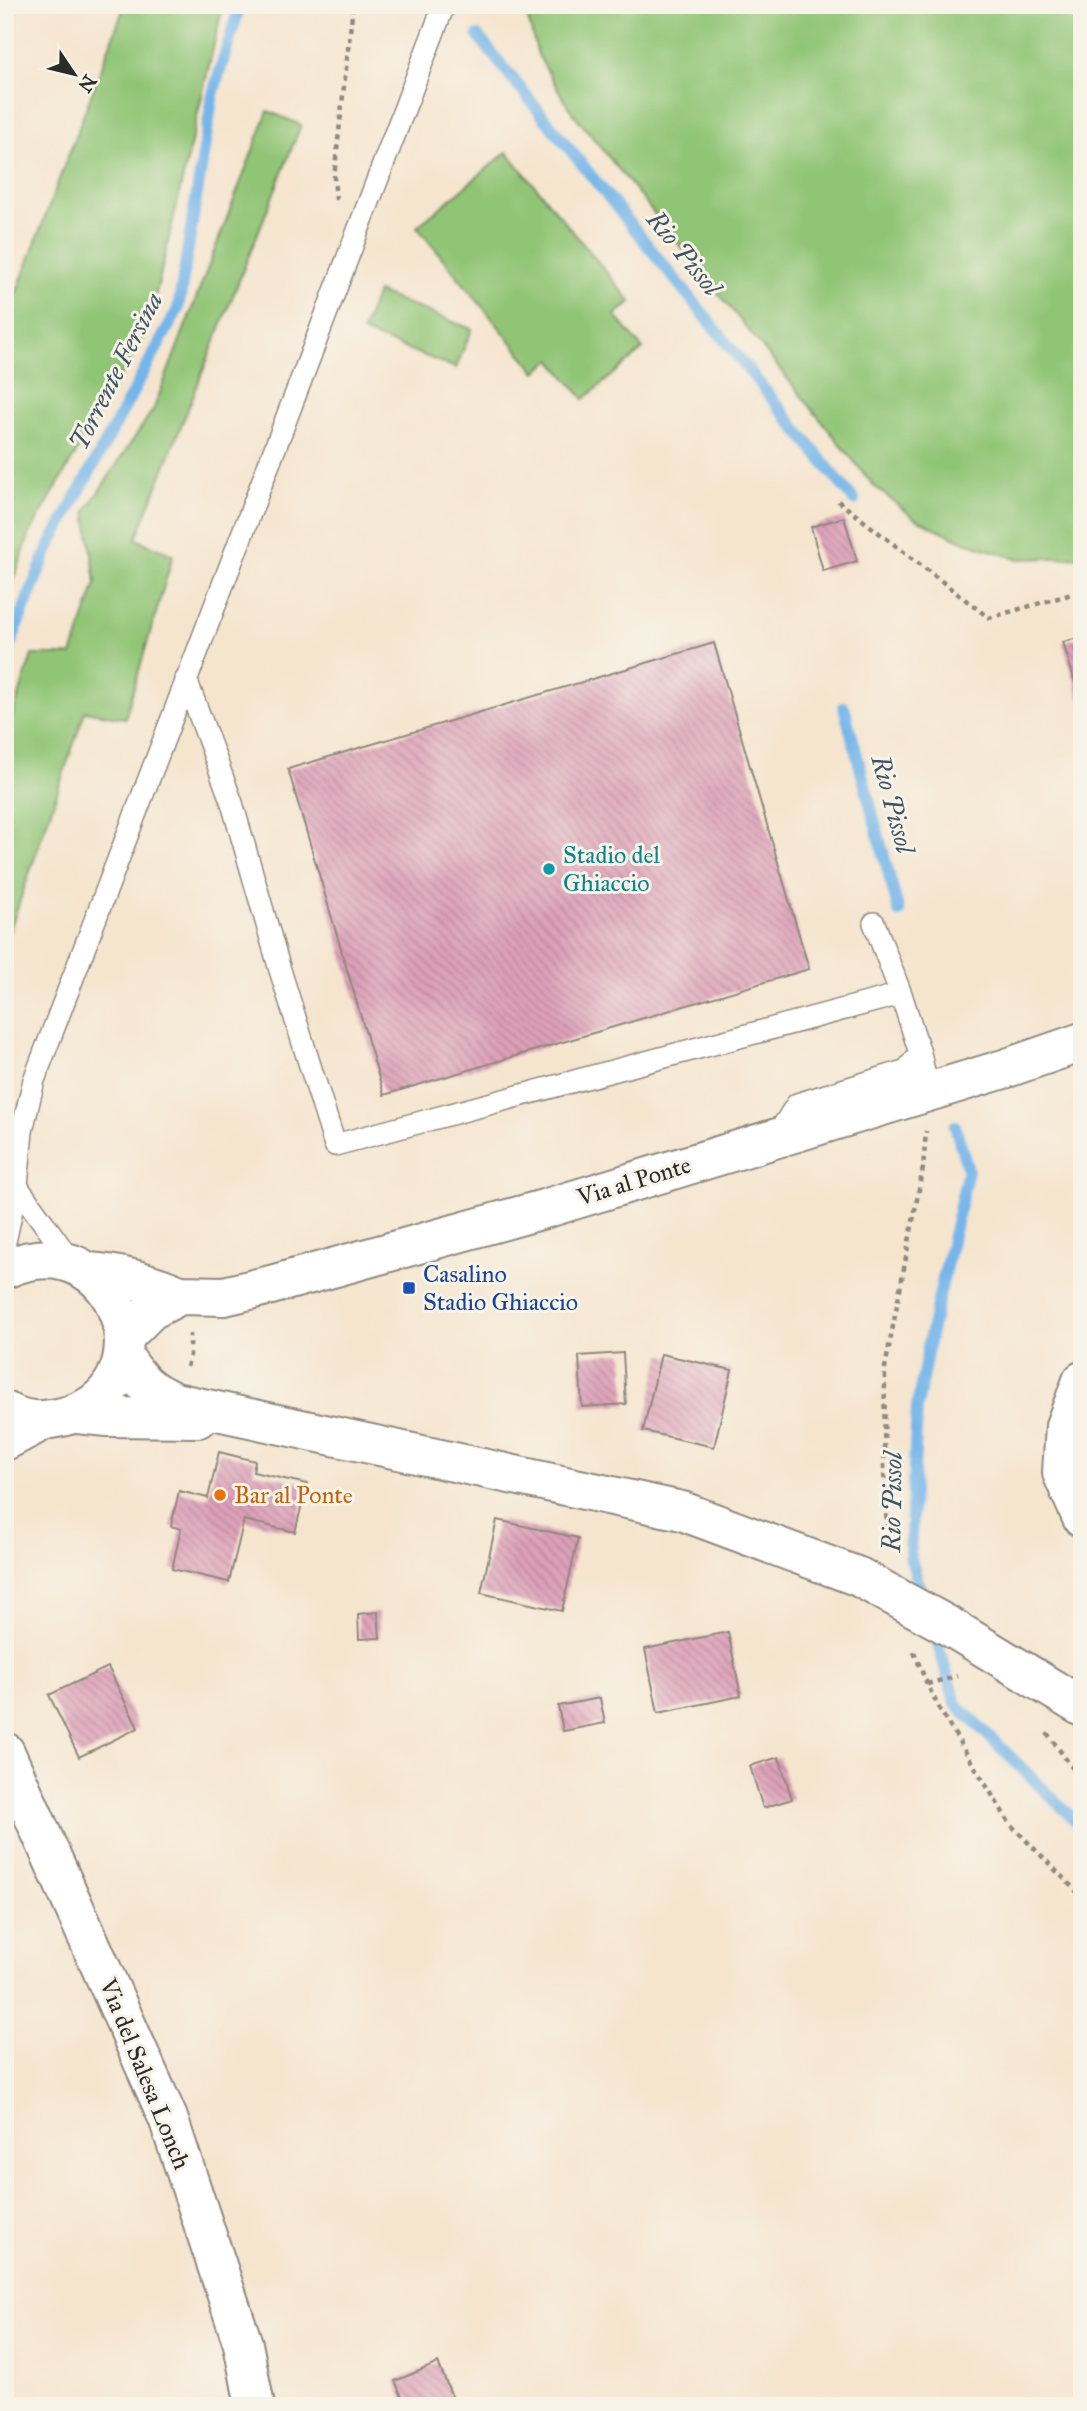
<svg xmlns="http://www.w3.org/2000/svg" width="1087" height="2411" font-family="'IM FELL Great Primer',serif">
	<style>
		.grass { fill: #91c576; stroke: #5e7850; stroke-width: 2 }
		.lines { fill: none; stroke-linecap: round; stroke-linejoin: round }
		.stream { stroke: #74b5e9; stroke-width: 12 }
		.building { fill: url(#building-back-hatch) }
		.service-casing { stroke: #90887d; stroke-width: 24 }
		.minor-casing { stroke: #90887d; stroke-width: 42 }
		.tertiary-casing { stroke: #90887d; stroke-width: 42 }
		.secondary-casing { stroke: #90887d; stroke-width: 42 }
		.path { stroke: #90887d; stroke-width: 4.5; stroke-dasharray: 5 5; stroke-linecap: butt }
		.service { stroke: #fff; stroke-width: 21 }
		.minor { stroke: #fff; stroke-width: 38 }
		.tertiary { stroke: #fff; stroke-width: 38 }
		.secondary { stroke: #fff; stroke-width: 38 }
		.secondary-bridge-casing { stroke: #90887d; stroke-width: 42; stroke-linecap: butt }
		.secondary-bridge { stroke: #fff; stroke-width: 38 }
		.culture-dot { fill: #0f9aa8; stroke: #f7f3e8; stroke-width: 2.5 }
		.transit-dot { fill: #1a4fb4; stroke: #f7f3e8; stroke-width: 2.5 }
		.food-dot { fill: #e8710a; stroke: #f7f3e8; stroke-width: 2.5 }
		.labels { text-anchor: middle; dominant-baseline: central; stroke-width: 6; stroke-linejoin: round; paint-order: stroke }
		.culture-label { font-size: 24px; fill: #0d838f; stroke: #f7f3e8; text-anchor: start }
		.street-label { font-size: 24px; fill: #2b2b2b; stroke: #f7f3e8 }
		.transit-label { font-size: 24px; fill: #164399; stroke: #f7f3e8; text-anchor: start }
		.food-label { font-size: 24px; fill: #c56008; stroke: #f7f3e8; text-anchor: start }
		.water-label { font-size: 26px; font-style: italic; fill: #415464; stroke: #f7f3e8 }
	</style>
	<defs>
		<pattern id="building-back-hatch" width="6" height="6" patternUnits="userSpaceOnUse" patternTransform="scale(1.75)"><rect width="6" height="6" fill="#dea1b9"/><path d="M-1 5l2 2M0 0l6 6M5-1l2 2" fill="none" stroke="#b48397"/></pattern>
	</defs>
	<rect width="100%" height="100%" fill="#f7f3e8"/>
	<filter id="ink" filterUnits="userSpaceOnUse"><feTurbulence type="fractalNoise" baseFrequency=".0143" numOctaves="2"/><feDisplacementMap in="SourceGraphic" scale="14" xChannelSelector="R" yChannelSelector="G"/><feConvolveMatrix kernelMatrix="1 2 1 2 8 2 1 2 1" color-interpolation-filters="sRGB"/></filter>
	<filter id="wash" filterUnits="userSpaceOnUse"><feTurbulence type="fractalNoise" baseFrequency=".00686" numOctaves="4" result="noise"/><feDisplacementMap in="SourceGraphic" scale="28" xChannelSelector="R" yChannelSelector="G"/><feGaussianBlur stdDeviation="1.57" result="paint"/><feColorMatrix in="noise" values="0 0 0 0 0 0 0 0 0 0 0 0 0 0 0 0 0 1.4 0 .05"/><feComposite in="paint" operator="in"/></filter>
	<g filter="url(#wash)">
		<rect width="100%" height="100%" fill="#f5e5cf"/>
		<path class="grass" d="M125 5H223L148 328 30 533 5 606V323Z
			M524 5H1082V557L1018 559 965 542 914 518 874 486 569 108 538 55Z
			M268 111 301 125 136 539 173 555 125 718 85 711 5 944V739L32 655H72L96 583 86 511 154 408Z
			M507 152 631 302 615 315 643 349 584 399 551 360 536 372 417 227Z
			M377 292 472 329 456 368 362 332Z"/>
		<g class="lines">
			<path class="stream" d="M478 36 854 500
				M5 662 17 626 48 549 178 309 213 94 240 5
				M844 707 899 912
				M925 1604 910 1556 917 1407 930 1336 968 1170 955 1126
				M933 1628 956 1704 1082 1827"/>
		</g>
		<g id="blocks">
			<path class="building" d="M844 517 857 561 823 571 811 527Z
				M1082 637V703H1081L1063 642Z
				M714 643 809 969 384 1095 288 769Z
				M623 1353 626 1404 582 1407 579 1356Z
				M661 1354 732 1370 714 1447 643 1431Z
				M219 1452 255 1461 253 1472 307 1484 295 1532 244 1520 229 1582 172 1569 181 1529 171 1526 179 1491 208 1498Z
				M497 1520 578 1538 562 1611 481 1593Z
				M378 1612 380 1638 359 1639 358 1614Z
				M728 1632 741 1696 658 1713 645 1649Z
				M108 1667 138 1728 79 1757 49 1695Z
				M600 1698 605 1723 563 1731 558 1706Z
				M779 1757 792 1799 763 1808 750 1766Z
				M438 2363 456 2406H406L395 2381Z"/>
		</g>
	</g>
	<g filter="url(#ink)">
		<use href="#blocks" fill-opacity="0" stroke="#90887d" stroke-width="2"/>
		<g class="lines">
			<defs>
				<path id="service" d="M186 679 232 803 280 970 335 1145 901 994 920 1053 928 1091
					M874 923 901 994
					M776 1137 797 1104 907 1070 920 1053
					M17 1186 73 1264
					M5 1242 17 1186 22 1131 34 1080 444 5"/>
				<path id="minor" d="M1082 1381 1065 1426 1062 1473 1082 1518
					M5 1441 41 1422
					M5 1752 168 2118 243 2344 255 2406"/>
				<path id="tertiary" d="M88 1272C121 1274 149 1282 180 1295
					M124 1337 151 1310 180 1295 224 1296 271 1285 544 1209 1007 1068 1082 1042"/>
				<path id="secondary" d="M5 1269C122 1217 173 1393 62 1417 39 1422 27 1422 5 1411
					M123 1356C140 1381 147 1390 175 1402L682 1511 859 1577
					M77 1414 108 1417 198 1418
					M954 1629 1082 1707"/>
			</defs>
			<use href="#service" class="service-casing"/>
			<use href="#minor" class="minor-casing"/>
			<use href="#tertiary" class="tertiary-casing"/>
			<use href="#secondary" class="secondary-casing"/>
			<path class="path" d="M336 200 334 177 353 5
				M838 501 989 618 1082 591
				M187 1367 190 1355V1334
				M888 1549 884 1470 885 1368 923 1168 926 1131
				M914 1652 927 1684 941 1712 1010 1824 1082 1897
				M927 1684 957 1676
				M1047 1733 1082 1781"/>
			<use href="#service" class="service"/>
			<use href="#minor" class="minor"/>
			<use href="#tertiary" class="tertiary"/>
			<use href="#secondary" class="secondary"/>
			<defs>
				<path id="secondary-bridge" d="M859 1577 954 1629"/>
			</defs>
			<use href="#secondary-bridge" class="secondary-bridge-casing"/>
			<use href="#secondary-bridge" class="secondary-bridge"/>
		</g>
	</g>
	<circle class="culture-dot" cx="549" cy="869" r="7"/>
	<rect class="transit-dot" x="402" y="1281" width="14" height="14" rx="3.5"/>
	<circle class="food-dot" cx="220" cy="1495" r="7"/>
	<g class="labels">
		<g class="culture-label">
			<text x="563" y="855">Stadio del<tspan x="563" dy="28">Ghiaccio</tspan></text>
		</g>
		<g class="street-label">
			<text transform="translate(634 1181) rotate(-17)">Via al Ponte</text>
			<text transform="translate(145 2074) rotate(68)">Via del Salesa Lonch</text>
		</g>
		<g class="transit-label">
			<text x="423" y="1274">Casalino<tspan x="423" dy="28">Stadio Ghiaccio</tspan></text>
		</g>
		<g class="food-label">
			<text x="234" y="1495">Bar al Ponte</text>
		</g>
		<g class="water-label">
			<text transform="translate(684 253) rotate(51)">Rio Pissol</text>
			<text transform="translate(116 371) rotate(-63)">Torrente Fersina</text>
			<text transform="translate(893 804) rotate(75)">Rio Pissol</text>
			<text transform="translate(892 1502) rotate(-89)">Rio Pissol</text>
		</g>
	</g>
	<rect width="1087" height="2411" fill="none" stroke="#f7f3e8" stroke-width="28"/>
	<g transform="translate(74 74) rotate(125)" stroke="#f7f3e8" stroke-width="5" paint-order="stroke">
	<path d="M0-5L12 26L0 18L-12 26Z" fill="#2b2b2b"/>
	<text y="-10" font-size="19" font-weight="bold" text-anchor="middle" fill="#2b2b2b">N</text>
	</g>
</svg>
